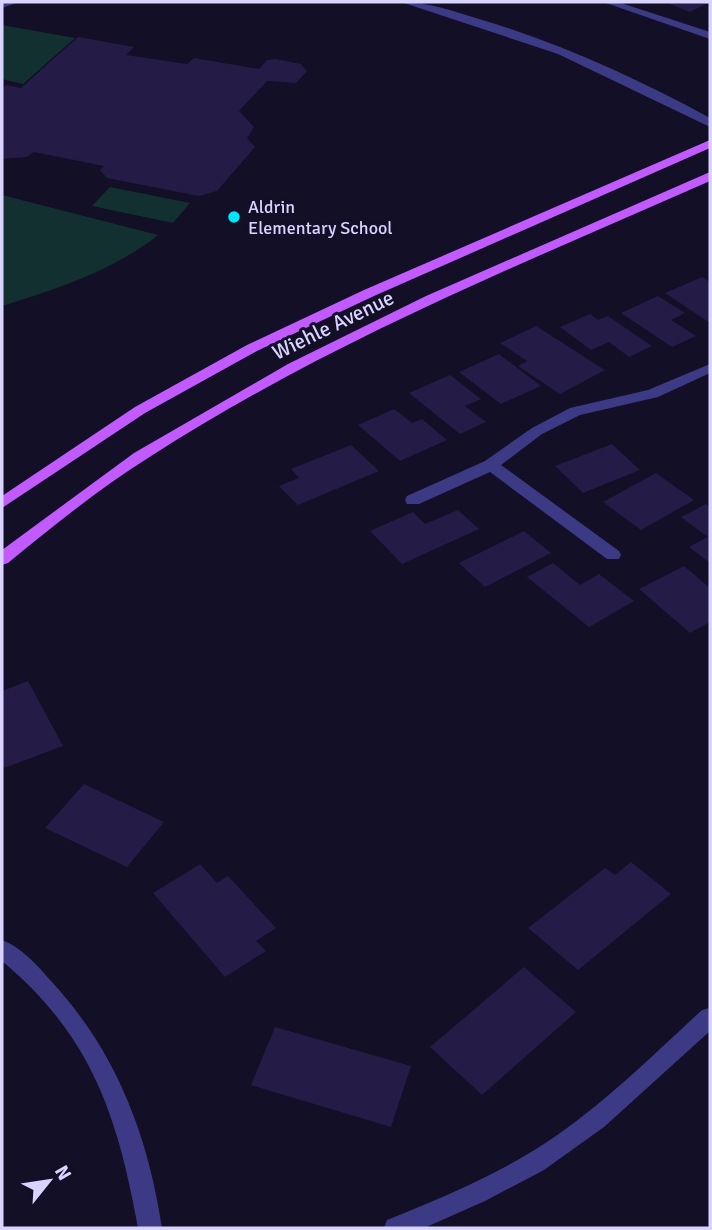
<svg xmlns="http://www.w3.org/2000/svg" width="712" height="1230" font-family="Signika,sans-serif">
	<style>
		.green { fill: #12302f }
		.building { fill: #241b47 }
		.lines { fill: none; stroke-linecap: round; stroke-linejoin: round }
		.minor { fill: #3d3a85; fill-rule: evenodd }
		.major { fill: #c25bff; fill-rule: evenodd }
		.poi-dot { fill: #00e5ff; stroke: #130f26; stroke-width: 2.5 }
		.labels { text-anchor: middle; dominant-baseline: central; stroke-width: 6; stroke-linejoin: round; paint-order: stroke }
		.far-poi-label { font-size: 18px; fill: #d9d4ff; stroke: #130f26; text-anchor: start }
		.street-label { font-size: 21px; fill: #d9d4ff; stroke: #130f26 }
	</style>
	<rect width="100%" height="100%" fill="#130f26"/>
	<path class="green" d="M2 25 75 38 23 84 2 79Z
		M110 187 190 203 173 223 92 206Z
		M2 195 158 235C113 271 57 289 2 306Z"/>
	<path class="building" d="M665 2H710L690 12Z
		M78 37 134 47 126 55 187 64 194 58 259 69 267 60 275 59 301 64 307 71 296 83 267 81 239 111 254 127 247 138 255 147 217 191 199 196 107 178 100 170 104 166 34 152 27 157 2 159V89L6 85 21 88Z
		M702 277 710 282V323L665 293Z
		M658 296 685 313 671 320 696 336 672 347 621 313Z
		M590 314 598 320 608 316 652 346 629 357 609 342 591 350 560 327Z
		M536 326 605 370 560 394 518 366 527 361 500 343Z
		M499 354 541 386 501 404 459 372Z
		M450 375 481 399 465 406 486 422 460 434 409 393Z
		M394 409 412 423 422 419 447 440 400 461 358 425Z
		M612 444 640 470 583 493 555 466Z
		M351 445 379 471 298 505 279 486 299 478 291 469Z
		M656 473 694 500 641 530 603 502Z
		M706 504 710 507V563L689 547 708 537 681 517Z
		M458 510 479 529 402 564 370 531 413 512 425 524Z
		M524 531 551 553 485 587 459 563Z
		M553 563 580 585 599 574 634 601 589 627 527 577Z
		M684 566 710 588V622L690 633 639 589Z
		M28 681 63 746 4 768 2 762V691Z
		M84 784 164 822 127 867 45 828Z
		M631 862 671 894 578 970 528 928 605 868 615 875Z
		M200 864 217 883 228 876 276 928 256 941 266 951 225 977 153 893Z
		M524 967 576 1012 482 1095 430 1047Z
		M275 1027 411 1066 391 1127 251 1085Z"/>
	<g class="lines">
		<path class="minor" d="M2 2H19L2 8Z
			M401 2C428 2 453 11 479 19 560 43 636 78 710 118V127L558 54Z
			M603 2H618L710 32V39Z
			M710 364V373L658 397 580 415 542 434 501 465 619 551 621 555 619 559H607L490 472 419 504H407L405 500 407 496 485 461 532 428 570 408 648 390Z
			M2 940C21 947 38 966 51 981 116 1051 148 1135 162 1228H138C118 1117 92 1036 2 961Z
			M710 1008V1031L604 1127 544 1170 485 1201 424 1228H384L387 1220C442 1198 497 1175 547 1142 603 1105 652 1056 702 1010Z"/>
		<path class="major" d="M710 140V148L374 296 257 351 145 413 2 508V496L135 407 247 345 364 290Z
			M710 172V181C519 265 324 344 148 458 99 489 53 526 8 563L2 565V550L134 453 288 364 426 296Z"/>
	</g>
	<circle class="poi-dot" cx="234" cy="217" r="7"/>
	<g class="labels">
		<g class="far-poi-label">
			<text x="248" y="207">Aldrin<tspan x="248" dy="21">Elementary School</tspan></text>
		</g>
		<g class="street-label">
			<text transform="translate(333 325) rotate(-26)">Wiehle Avenue</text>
		</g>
	</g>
	<rect width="712" height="1230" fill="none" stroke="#d9d4ff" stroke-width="7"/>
	<g transform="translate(49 1181) rotate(60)" stroke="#130f26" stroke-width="5" paint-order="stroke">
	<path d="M0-5L12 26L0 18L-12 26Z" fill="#d9d4ff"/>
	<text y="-10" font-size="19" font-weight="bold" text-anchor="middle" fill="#d9d4ff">N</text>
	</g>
</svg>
